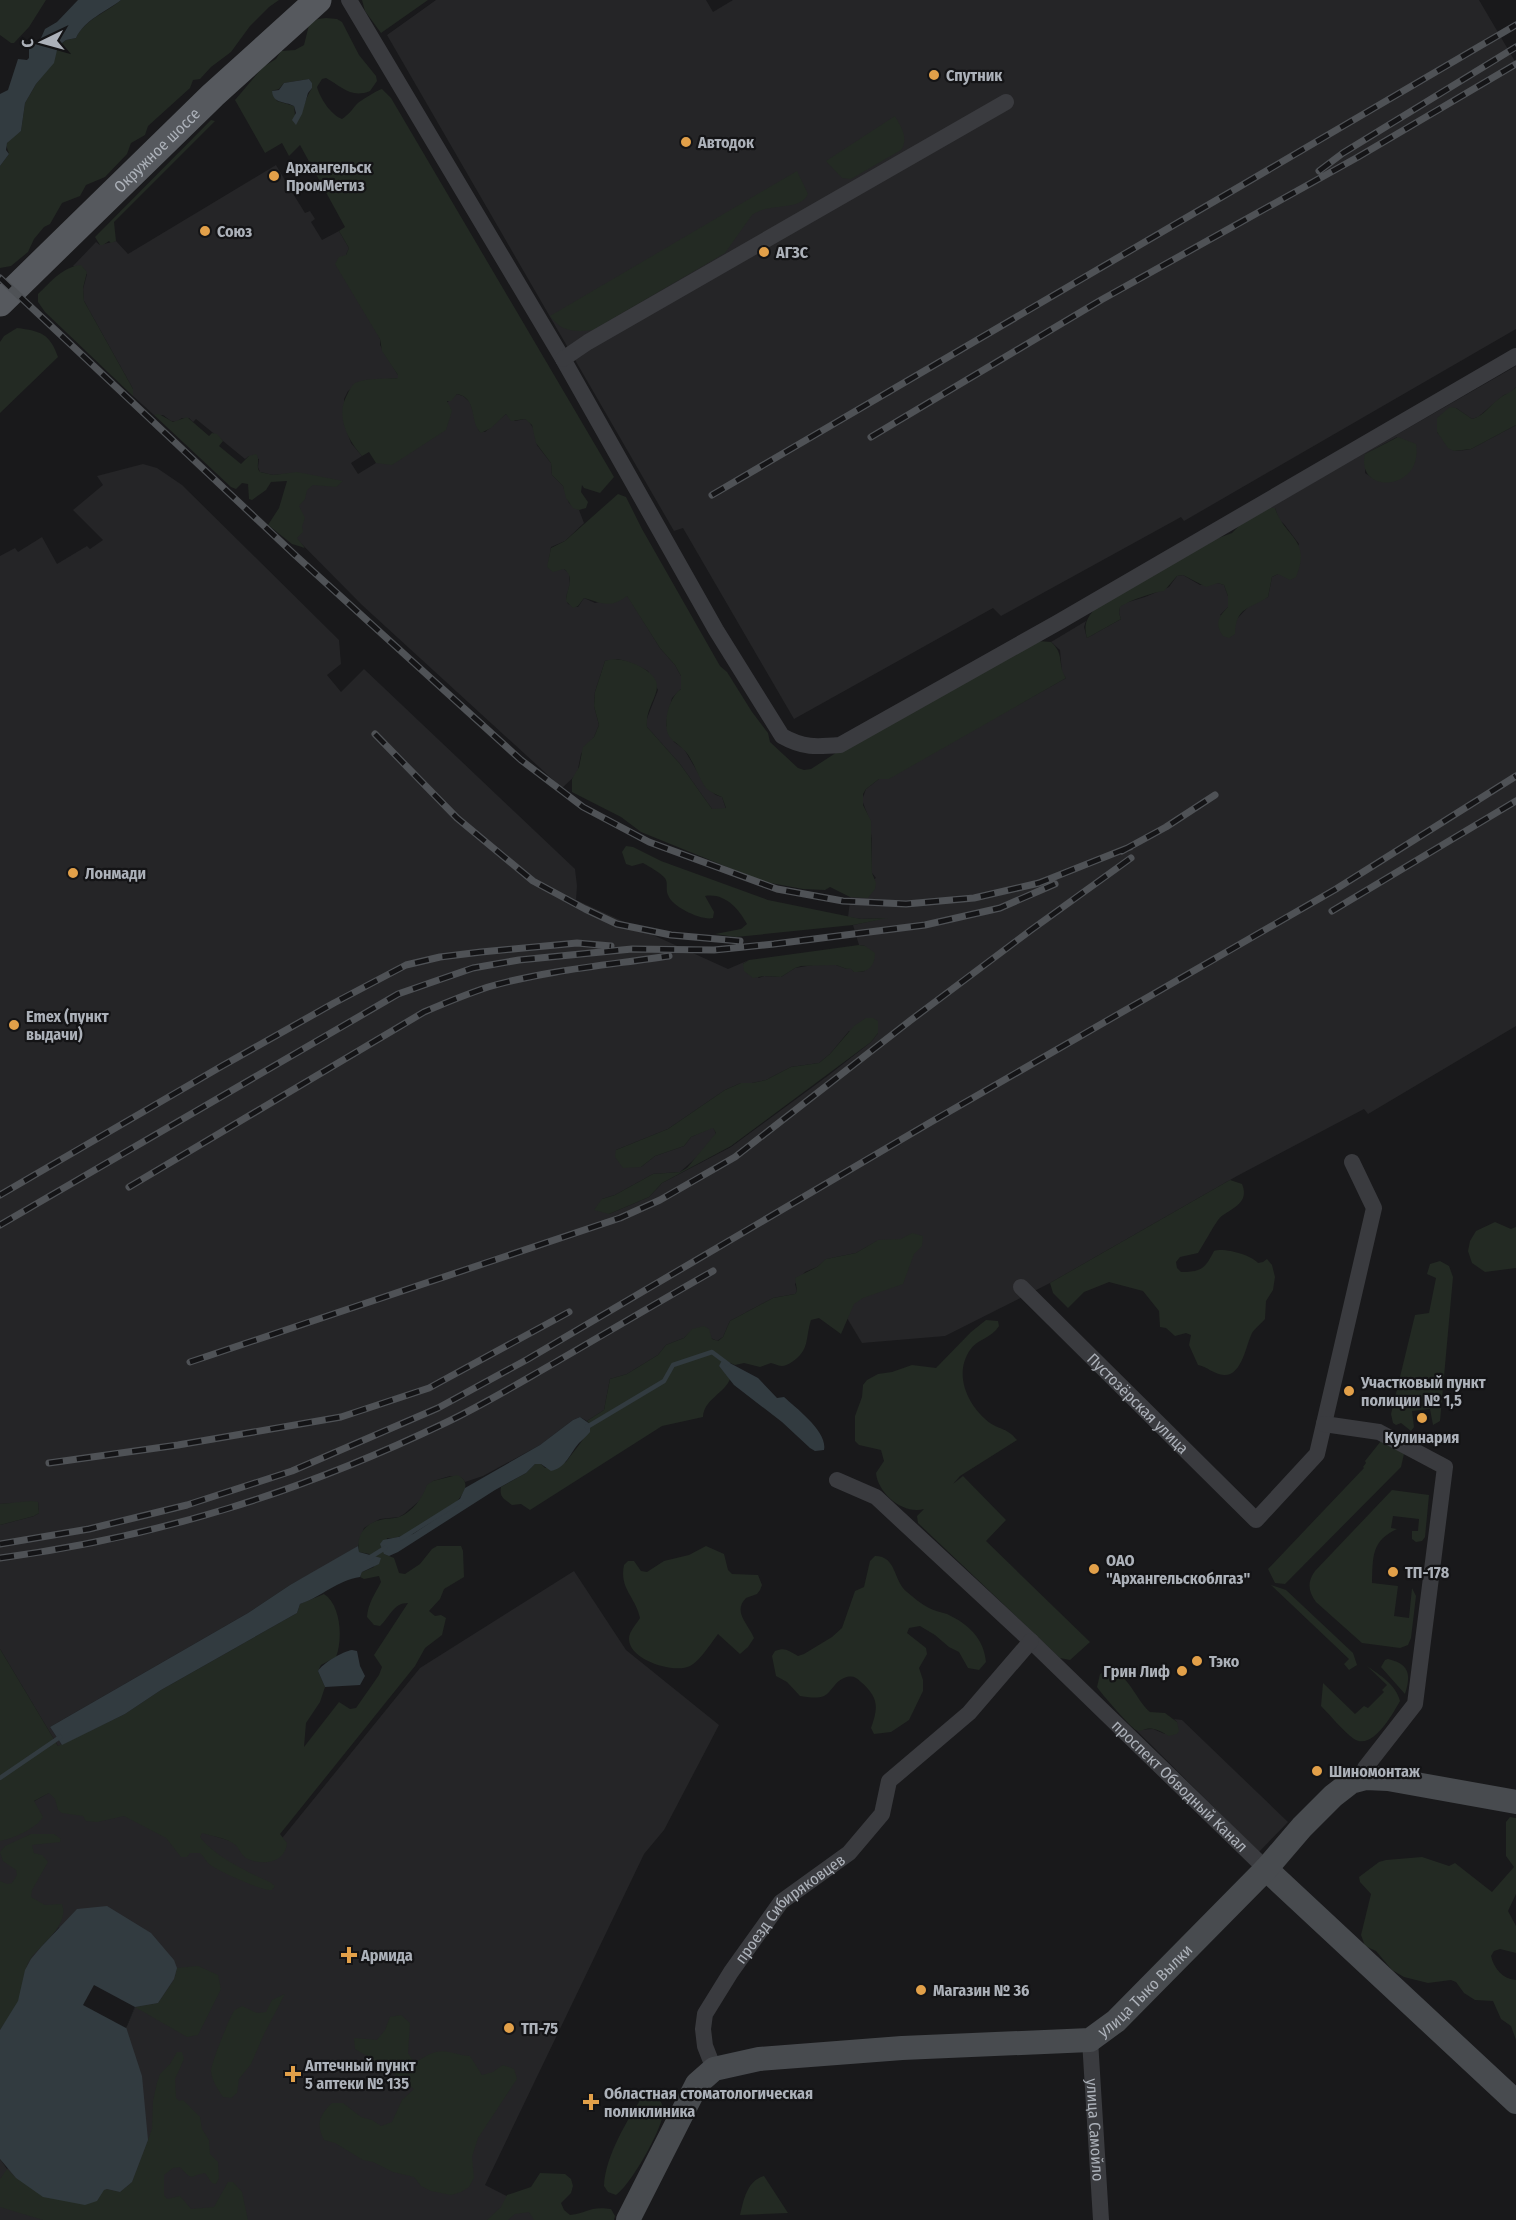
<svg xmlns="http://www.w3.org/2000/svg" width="1516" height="2220" font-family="'Fira Sans Condensed',sans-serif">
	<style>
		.built { fill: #252527; fill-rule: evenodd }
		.green { fill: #232a23; fill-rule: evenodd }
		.water { fill: #323b40 }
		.pier { fill: #19191b }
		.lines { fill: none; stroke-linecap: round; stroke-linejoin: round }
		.stream { stroke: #323b40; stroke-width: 4.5 }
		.street { stroke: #3a3b3f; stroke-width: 16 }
		.secondary { stroke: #484b4f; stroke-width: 24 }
		.primary { stroke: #56595e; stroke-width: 27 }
		.rail-casing { stroke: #4f5256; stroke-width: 7 }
		.rail { stroke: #141416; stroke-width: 4.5; stroke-dasharray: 14; stroke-linecap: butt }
		.poi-dot { fill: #e2a049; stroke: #141416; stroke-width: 2 }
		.labels { text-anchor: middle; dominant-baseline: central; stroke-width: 4.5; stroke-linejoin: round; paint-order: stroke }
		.poi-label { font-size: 16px; font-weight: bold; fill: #acb1b9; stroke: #141416; text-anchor: start }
		.street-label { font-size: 16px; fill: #acb1b9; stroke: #141416 }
	</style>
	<rect width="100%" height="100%" fill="#19191b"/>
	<path class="built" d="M436 0H706L713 12 733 0H1479L1516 63V329L1184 521 1181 517 1001 616 993 608 794 719 683 528 674 531 387 35Z
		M276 165 286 182 291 180 297 188 292 192 305 213 310 211 315 219 311 222 322 240 339 231 349 248 346 255 380 339V345L398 375 399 378 363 381 348 391 344 399V423L351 443 362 456 351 463 358 474 376 463 457 394 463 396 470 402 479 431 485 432 506 414 515 421 525 419 528 420 535 431 537 445 551 463 552 475 563 486 569 503 579 510 584 523 565 541 551 547 548 567 564 569 569 573 570 584 566 598 568 604 578 607 584 598 595 603 627 595 660 648 675 665 681 676V689L672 698 667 719 666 725 674 742 684 749 707 788 716 795 722 797 726 809H712L680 764 647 727 646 721 658 690 648 671 631 663 618 659 605 661 595 692 594 706 599 725 594 737 581 754 577 774 562 788 362 605 278 520 296 473 273 475 260 472 258 467 259 459 249 456 245 459 196 419 193 422 189 418H182L176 422 171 421 163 415H154L133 396V389L84 301 83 289 87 274 73 266 96 242 100 245 116 241 128 254Z
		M1516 366V387L1511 393 1504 395 1478 417 1472 419 1456 408 1437 432 1454 451 1466 450 1471 449 1516 425V1026L1368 1114 1364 1109 1237 1176 1050 1283 945 1336 862 1343 847 1318 877 1241 856 1253 827 1259 817 1267 805 1272 795 1284 797 1291 795 1294 773 1298 730 1321 723 1337 717 1341 693 1329 684 1338 666 1345 658 1355 627 1374 610 1379 604 1410 587 1421 580 1417 573 1420 540 1445 483 1476 465 1482 462 1478 450 1476 433 1481 425 1491 424 1497 404 1514 399 1517 380 1519 364 1528 358 1546 351 1552 290 1585 248 1613 50 1727 62 1745 58 1746 0 1649V1525L34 1516 39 1513 38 1502 0 1504V556L15 548 18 552 42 537 57 564 87 546 90 549 103 540 73 510 103 485 97 476 143 464 157 468 182 485 339 640 341 664 327 675 341 692 364 669 575 869 577 886 576 900 728 969 749 960 743 964 759 978 764 976 781 977 795 968 813 965H836L847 969 850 967 854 972H860L865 971V946L859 945 853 925 885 918 861 919 848 917 851 893 876 878 872 873V839L868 816 862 800 866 789 879 779H885L1066 678 1062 673 1060 650 1051 642 1086 621 1084 627 1087 638 1121 619 1119 613 1120 606 1125 603 1145 597 1169 587 1177 576 1183 575 1200 585 1218 583 1224 585 1228 596V607L1220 615 1235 621 1249 606 1268 597 1272 577 1278 574 1299 544 1284 524 1279 520 1275 508H1269ZM1397 437 1376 480 1365 473V454ZM849 1031 878 1033 871 1042 829 1075 731 1147 662 1183 649 1197 609 1214 602 1199 615 1195 653 1174 680 1172 697 1157 716 1134 713 1127 691 1137 684 1146 655 1156 641 1167 616 1150 668 1129 725 1090 741 1083H752L766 1080 791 1067 819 1063 830 1054Z
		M574 1571 626 1650 719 1725 664 1830 644 1854 485 2185 554 2220H0V2159L7 2169 126 2028 135 2007 59 1927 42 1946 0 2030V1821L57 1788 270 1853 420 1668Z
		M1174 1719 1182 1720 1288 1822 1259 1852 1136 1730 1153 1729 1165 1734 1177 1722Z"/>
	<path class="green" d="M0 0H46L29 27 14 43H11L0 35Z
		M121 0H279L269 7 250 26 231 52 211 67 200 79 193 80 190 88 148 126 145 135 131 143 127 154 105 177 86 185 80 196 62 203 50 224 44 227 34 239 28 252 11 266 0 268V166L9 154 6 145 10 138 21 131 25 103 36 84 53 63 58 46 66 40 76 38C85 19 106 13 121 0Z
		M362 0H428L381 33 365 11Z
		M326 18 337 19 342 22 359 55 376 76 377 81 370 91C351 99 341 86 326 78L322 79 317 87C320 98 331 115 342 119 349 114 351 111 356 105 359 101 378 90 382 89L391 98 614 477 600 493 584 488 582 485 581 492 588 502 586 508 579 510 573 508 566 498 563 486 552 475 551 463 536 443 532 425 525 419 511 421 506 414 491 428 481 433C469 422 478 398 457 394L451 401H447L452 411 446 430 392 465 376 463 369 452 362 456C348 440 335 416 347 395 349 391 351 386 355 383 364 378 388 379 398 378V375L382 351 380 339 335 264 339 257 346 255 349 248 339 231 345 227 300 145 289 156 282 143 265 153 235 100 263 67 276 59 281 51 295 50 304 45 309 25 318 19ZM309 79 312 83V88C305 99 302 112 296 124L294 106 277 101 272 91 279 89 284 83Z
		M895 116C901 127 909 138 901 150L851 179 842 178 826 161Z
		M211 120 215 121 114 222 116 241 111 243 109 241 103 245H100L95 237Z
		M797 171 808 194C800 212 769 202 752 215L725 253 593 330C575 332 561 332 550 316Z
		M81 265 87 272 83 288 84 301 133 389V396L45 312 38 302V294C51 282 62 267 81 265Z
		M17 328C41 331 50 334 58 357L0 413V342L4 336Z
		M1516 387V425L1471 449 1454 451 1448 448 1437 432V418L1450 407 1456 408 1472 419C1484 416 1490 405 1500 398 1506 393 1511 393 1516 387Z
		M159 414 173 422 187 417 209 436 212 433 217 434 223 441 219 446 241 464 249 456 256 454C261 460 255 466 260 472L273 475 297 472 343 481 336 487 313 485 307 490 305 499 299 506 305 518 302 526 303 532 297 538 305 548 292 544 268 525 279 508 287 481 271 482 266 490 252 500 249 499 248 484 242 483 236 489 231 487 154 415Z
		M1398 437 1416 444C1424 492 1355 495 1365 454Z
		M618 494 626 497 642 529 720 666 727 672 752 712 768 733 770 742 798 768 804 770 811 769 845 747 1038 641 1051 642C1065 654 1057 665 1066 678L889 779H879L866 789 863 794V805L871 821 872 873 876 883 875 889 868 898 850 897 830 887 825 890 803 889 765 882 754 878 641 832 621 817 572 792V779L579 767 583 747 594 737 599 725 594 706 595 692 605 661C615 657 627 660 637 665 677 685 644 699 647 727L680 764 712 809 726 808 722 797C717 795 710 792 706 788 697 776 693 757 682 748 676 742 669 740 667 731 664 717 670 697 681 689V676L675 665 660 648 627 596C610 609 602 603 584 598L578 606 573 608 566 601C566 589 576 578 564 569L553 572 547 567 551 548 565 541Z
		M1269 508H1275C1284 537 1312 539 1296 577L1290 580 1278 574 1272 577 1268 597C1249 610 1236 606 1235 634L1229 638 1223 636C1214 624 1219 616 1228 607V596L1224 585 1218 583 1206 587 1183 575 1177 576 1164 591C1154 592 1128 601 1120 607L1119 613 1121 619 1087 638C1083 624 1087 617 1097 607L1216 539 1232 533 1240 525Z
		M626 846 633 847 661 861 768 900 861 919 888 918 853 925 736 937 715 934 741 929 747 924C738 908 725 893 705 896L714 912 713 918C702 921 672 907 668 895 665 889 669 882 664 877 659 872 650 867 643 863L632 866 626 864 622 852Z
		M859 945 865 946 875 953C875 967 867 973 854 972L850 968 847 969 836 965 801 966 795 968 781 977 764 976 753 978 744 971 743 964 749 960Z
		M866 1018H873L878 1021V1033L871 1042 731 1146 662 1183 649 1197 609 1214 594 1210 602 1199 615 1195 653 1174 680 1172 687 1168 716 1133 713 1128 691 1137 684 1146 655 1156 641 1167 623 1168 615 1157 616 1150 668 1129 725 1090 741 1083H752L766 1080 791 1067 819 1063 830 1054 854 1026Z
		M1230 1180 1242 1184C1251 1206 1226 1209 1218 1220 1211 1230 1205 1242 1198 1253L1180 1257 1176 1262 1177 1268 1181 1272C1201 1272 1205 1269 1214 1251 1223 1247 1252 1255 1258 1263L1263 1262 1267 1259 1272 1265 1275 1277 1273 1290 1266 1301 1265 1319C1261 1324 1255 1328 1252 1333 1246 1345 1242 1376 1224 1375 1215 1375 1206 1366 1198 1365L1189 1345 1191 1335 1186 1333 1175 1336 1166 1328 1160 1327 1159 1311 1143 1291 1109 1282 1084 1292 1068 1308 1053 1293 1050 1283Z
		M1495 1222 1511 1229 1516 1227V1268L1485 1272 1472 1263 1468 1251 1470 1241 1476 1231Z
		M912 1233 923 1236 922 1246 914 1254 903 1284 863 1298 854 1304 841 1334 819 1318 811 1320C805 1339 810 1350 792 1362 783 1368 780 1366 771 1363L760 1367 744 1363 735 1365 726 1361 719 1366 730 1379C724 1394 704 1399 703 1417L662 1426 530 1510 521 1504 512 1505C505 1499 499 1498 501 1487L526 1473 535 1464H541L545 1468 566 1462C575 1449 586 1439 590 1424L587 1421 604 1410 610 1379 627 1374 658 1355 666 1345 684 1338 692 1329 704 1326 709 1329 712 1339 718 1341 723 1337 730 1321 773 1298 795 1294 797 1291 795 1278 817 1267 826 1259 856 1253 878 1240 901 1239Z
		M1440 1261 1449 1266 1453 1277 1440 1421 1433 1425 1430 1409 1412 1411 1414 1427 1411 1431 1401 1423 1396 1425 1393 1423 1391 1414 1415 1315 1429 1313 1436 1278 1427 1274 1430 1264Z
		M986 1320 998 1321 999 1326C992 1338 977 1339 970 1350 953 1375 968 1406 990 1423 1001 1430 1007 1428 1017 1440L960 1476 953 1484 963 1476 1006 1520 986 1541 1090 1642 1070 1660 1060 1658 918 1523 917 1516 924 1509C904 1515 878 1494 876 1473L884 1461 881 1450 859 1445 855 1441V1416L862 1397 863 1385 867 1380 878 1374 892 1372 912 1365 936 1368 971 1332Z
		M1381 1441 1404 1454 1401 1467 1285 1584 1275 1583 1268 1569 1364 1468 1363 1467 1366 1463 1365 1461Z
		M457 1475C492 1490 408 1542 387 1538L384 1554 394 1558 399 1573 405 1574 420 1564 432 1549 437 1546H461L463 1551 464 1577 444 1589 440 1599 429 1611 435 1616 441 1615 446 1618 442 1635 425 1648 415 1666 280 1834 287 1843C285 1864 261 1866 246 1858 240 1854 239 1847 234 1844 227 1838 211 1836 202 1833L200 1837C214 1856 249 1873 270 1882L275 1886 272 1890C261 1891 218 1871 209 1864 206 1861 203 1856 200 1853H190L187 1857H181L166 1838 124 1816 97 1822 86 1821 83 1816 62 1813 58 1810 55 1799 49 1793 34 1801 43 1817C37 1828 12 1839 0 1841V1649L58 1746 125 1714 161 1690 297 1613 300 1604 324 1594C341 1605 343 1639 336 1657L321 1665 318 1671 325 1687 320 1702 306 1723 304 1747 339 1702 350 1709 356 1708 379 1675 382 1667 374 1655 408 1603C393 1603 390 1617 380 1626L374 1625 367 1617C368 1603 375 1594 381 1582L379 1576 364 1579 360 1577 362 1572 374 1567 369 1554 359 1552C356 1536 364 1524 380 1520 386 1518 394 1519 399 1517 413 1512 423 1497 427 1485L433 1481Z
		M1392 1490 1429 1495 1425 1537 1422 1541 1416 1542 1412 1539V1531H1418L1419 1519 1393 1516 1391 1528 1397 1529C1371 1541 1373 1557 1372 1583L1398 1586 1394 1616 1409 1618 1412 1588 1416 1596 1411 1638 1408 1645 1400 1648 1362 1643 1316 1602C1308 1591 1307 1582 1315 1571Z
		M31 1501 38 1502 39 1513 34 1516 0 1525V1504Z
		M706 1546 724 1554 728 1570 732 1574 758 1575 762 1585 760 1590 757 1594 746 1598C732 1612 749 1625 754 1638L748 1647 740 1654 718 1634C712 1642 699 1662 690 1666 674 1674 629 1660 629 1639 629 1631 636 1625 640 1618 636 1597 619 1589 624 1565L628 1561H634L641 1571 647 1572 664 1561 689 1555Z
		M875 1556C897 1556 893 1581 907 1592 913 1597 921 1604 929 1608 935 1611 941 1612 947 1614 968 1624 984 1638 986 1662L979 1670 968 1668 959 1652 949 1647 935 1635 920 1626 909 1628 907 1633 926 1648 927 1654 919 1668 923 1680V1691L909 1720 891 1732 874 1734 871 1728C879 1706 878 1697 861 1682 856 1677 852 1675 844 1678 834 1682 831 1693 824 1696 817 1699 807 1697 800 1696L787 1682 776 1676 772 1656 775 1651C786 1647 788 1651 798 1656L804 1654 832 1637 842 1628 855 1591 864 1587 870 1561Z
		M1271 1585 1286 1590 1353 1653 1357 1665 1349 1670 1344 1664 1349 1659Z
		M1388 1659C1410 1664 1411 1675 1405 1694L1381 1667 1385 1660Z
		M1367 1666C1380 1675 1396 1685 1400 1701 1393 1713 1373 1751 1354 1739 1342 1730 1331 1716 1321 1706L1323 1683 1355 1714 1364 1706 1368 1708 1384 1692 1382 1690 1387 1685Z
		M1109 1670C1130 1675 1135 1699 1150 1712L1165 1713 1177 1722 1179 1731 1177 1734 1169 1736C1161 1732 1155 1727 1146 1729 1142 1730 1141 1732 1136 1730 1132 1729 1100 1692 1097 1687L1100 1674Z
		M1510 1817 1516 1818V1894L1508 1911 1516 1926V1953L1500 1949 1494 1951 1491 1956C1494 1969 1503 1979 1516 1980V2040L1511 2026 1501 2019 1493 2001 1475 2000 1464 1993 1456 1982 1451 1980 1428 1983 1404 1977 1392 1970 1376 1951 1365 1946 1361 1935 1371 1894 1360 1882 1359 1877 1379 1862 1386 1860 1422 1857 1449 1866 1455 1863 1492 1892 1514 1867 1506 1856V1822Z
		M31 1834H54L61 1839 60 1842 32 1845 34 1853 42 1855 48 1862 32 1890 31 1897 45 1905 62 1904C70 1924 42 1944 31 1958 22 1971 24 1988 18 2002 13 2012 6 2021 0 2030V1881L7 1884 12 1883 17 1875 16 1870 3 1861 0 1852 5 1846Z
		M198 1966 218 1975 221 1989 198 2035 187 2037 135 2007 158 2003 174 1980 177 1968Z
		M285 1994 264 2034 251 2064 239 2079 237 2093 231 2098 223 2097C218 2090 212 2080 211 2072 210 2066 230 2016 234 2011 237 2008 239 2008 242 2006L257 2013 266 2012 272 2000Z
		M401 2015 410 2023 408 2053 414 2062C421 2060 429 2053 436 2052 447 2049 459 2056 470 2056L482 2075 493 2072 503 2065 514 2069 517 2079 478 2138 472 2157 474 2178 469 2187 461 2192 451 2195 431 2191 421 2186 414 2177 393 2172 373 2162 363 2160 335 2143 324 2140C316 2125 319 2115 332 2103H343L361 2117 372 2120 381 2126 392 2122 402 2100 414 2089 392 2072 382 2070 374 2060 355 2049 354 2038 377 2040 385 2030 390 2017Z
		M177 2052H182L184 2059 175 2079 176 2098 179 2101 183 2100 200 2117 202 2129 209 2140 210 2154 218 2162 219 2178 216 2184 212 2183 205 2173C190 2175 194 2183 180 2167L173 2168 164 2175V2195L167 2199 180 2196 191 2209 214 2207 228 2182H233L242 2192 248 2220H43L0 2207V2179L7 2169 16 2178 97 2201 103 2190 107 2189 120 2192 132 2182 152 2129 153 2101 157 2083 160 2074 170 2064Z
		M653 2093C659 2098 664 2104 663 2113 662 2130 630 2186 616 2195L608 2192 604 2186C605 2156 628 2119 644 2094Z
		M540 2173 565 2174 571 2179 573 2186 571 2193 561 2203 564 2210 570 2215C588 2213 589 2206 611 2209L615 2216 614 2220H534L529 2212 515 2214 508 2220H487L501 2207 507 2195 531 2187Z
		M764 2176 788 2213 740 2215C744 2199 747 2181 764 2176Z"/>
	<path class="water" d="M78 0H121C106 12 85 19 76 38L66 40 58 46 54 63 36 84 25 103 21 131 7 143 6 150 9 154 0 166V94L8 90 18 59 27 60 29 58V48L41 38 45 29 57 22Z
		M309 79 312 83V88L308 93 302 114 296 125 292 120 296 113 294 106C285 101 273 104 272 91L279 90 284 83Z
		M726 1361 758 1378 777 1398 784 1397C796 1408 828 1432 824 1450L815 1451 810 1448 782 1422 734 1385 719 1366 721 1362Z
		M580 1417 590 1424V1432C587 1436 583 1439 579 1443 570 1453 566 1468 551 1471L541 1464H535L526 1473 495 1490 398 1552 389 1556 384 1554 380 1544 383 1540 413 1534 452 1508 459 1501 465 1488 540 1445 573 1420Z
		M358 1546 359 1552 381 1558 379 1564 362 1572 360 1577C338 1580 321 1597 300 1604L297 1613 161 1690 125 1714 62 1745 50 1727 248 1613 290 1585Z
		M352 1650 357 1651 360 1666 365 1676 360 1685 325 1687 318 1671C322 1664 343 1651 352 1650Z
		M107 1906 151 1933 174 1960 177 1968 174 1979 158 2003 135 2007 126 2027 142 2076 148 2140 132 2182 120 2192 107 2189 104 2190 97 2201 85 2205 43 2197 16 2178 0 2159V2030L18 2001 25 1970 31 1959 42 1946 77 1909Z"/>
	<path class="pier" d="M94 1985 135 2007 126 2028 83 2005Z"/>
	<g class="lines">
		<path class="stream" d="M587 1427 664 1381 673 1365 712 1352 728 1364
			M402 1538 461 1501
			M369 1558 385 1548
			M0 1778 60 1737"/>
		<g class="street">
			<path d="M349 0 563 359 716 630 782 736C803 748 816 747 840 745L1057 623 1516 356"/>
			<path d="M563 359 588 342 1006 102"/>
			<path id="s1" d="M1021 1287 1256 1520 1317 1454 1374 1208 1352 1162"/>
			<path d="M1324 1424 1379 1432 1445 1467 1415 1704 1365 1768 1366 1778"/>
			<path id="s2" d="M837 1480 876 1497 1031 1641 1266 1869"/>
			<path id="s3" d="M1090 2040 1101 2220"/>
			<path id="s4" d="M714 2069 705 2046 703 2029 705 2014 731 1972 781 1902 849 1853 882 1814 889 1781 969 1713 1031 1641"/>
		</g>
		<g class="secondary">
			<path d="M1266 1869 1516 2102"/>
			<path id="s5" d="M628 2220 697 2084 714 2069 759 2059 902 2048 1090 2040 1116 2021 1266 1869 1302 1827 1333 1796 1351 1782 1366 1778 1388 1779 1516 1802"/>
		</g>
		<path class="primary" id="s6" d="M0 303 213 95 318 0"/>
		<defs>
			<path id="rail" d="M1319 171 1343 153 1516 47
				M0 278 295 555 521 760 583 807 649 842 777 889 843 901 906 904 974 898 1039 883 1130 847
				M871 437 1101 300 1358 157 1516 64
				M712 495 1516 25
				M375 734 457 818 533 881 585 909 617 924 671 935 740 941
				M1122 851 1166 827 1215 795
				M1332 911 1516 801
				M129 1187 424 1012C445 1003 467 994 488 987 547 970 609 965 669 956
				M0 1195 222 1066 334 1003 406 965 440 957 481 952 577 943 611 946
				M0 1225 398 994 473 968 519 960 632 949 714 950 774 944 925 925 1000 908 1055 884
				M190 1362 620 1218 660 1200 735 1157 911 1020 1031 930 1131 858
				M49 1463 178 1445 341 1417 429 1388 569 1312
				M0 1544 89 1529 187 1505 292 1471 438 1408 528 1359 931 1122 1336 889 1516 776
				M0 1558C158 1537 301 1492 445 1423 483 1405 519 1383 556 1362 608 1332 660 1301 713 1271"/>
		</defs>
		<use href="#rail" class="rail-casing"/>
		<use href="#rail" class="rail"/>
	</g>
	<g class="poi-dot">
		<circle cx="934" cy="75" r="6"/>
		<circle cx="686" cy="142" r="6"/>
		<circle cx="274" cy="176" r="6"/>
		<circle cx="205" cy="231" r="6"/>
		<circle cx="764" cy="252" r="6"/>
		<circle cx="73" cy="873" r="6"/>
		<circle cx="14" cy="1025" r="6"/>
		<circle cx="1349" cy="1391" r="6"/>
		<circle cx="1422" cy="1418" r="6"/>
		<circle cx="1094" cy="1569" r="6"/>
		<circle cx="1393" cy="1572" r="6"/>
		<circle cx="1197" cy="1661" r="6"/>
		<circle cx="1182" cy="1671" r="6"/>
		<circle cx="1317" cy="1771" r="6"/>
		<path d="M346 1946h6v6h6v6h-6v6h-6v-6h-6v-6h6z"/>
		<circle cx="921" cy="1990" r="6"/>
		<circle cx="509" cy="2028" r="6"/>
		<path d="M290 2065h6v6h6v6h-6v6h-6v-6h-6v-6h6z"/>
		<path d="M588 2093h6v6h6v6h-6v6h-6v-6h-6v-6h6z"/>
	</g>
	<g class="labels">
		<g class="poi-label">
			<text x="946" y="75">Спутник</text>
			<text x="698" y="142">Автодок</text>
			<text x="286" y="167">Архангельск<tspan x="286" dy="18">ПромМетиз</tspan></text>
			<text x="217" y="231">Союз</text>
			<text x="776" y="252">АГЗС</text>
			<text x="85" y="873">Лонмади</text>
			<text x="26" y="1016">Emex (пункт<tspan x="26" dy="18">выдачи)</tspan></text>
			<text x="1361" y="1382">Участковый пункт<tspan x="1361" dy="18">полиции № 1,5</tspan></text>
			<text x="1422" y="1437" text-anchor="middle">Кулинария</text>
			<text x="1106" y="1560">ОАО<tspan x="1106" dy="18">"Архангельскоблгаз"</tspan></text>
			<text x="1405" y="1572">ТП-178</text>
			<text x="1209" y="1661">Тэко</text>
			<text x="1170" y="1671" text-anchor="end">Грин Лиф</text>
			<text x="1329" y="1771">Шиномонтаж</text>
			<text x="361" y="1955">Армида</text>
			<text x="933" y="1990">Магазин № 36</text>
			<text x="521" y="2028">ТП-75</text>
			<text x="305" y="2065">Аптечный пункт<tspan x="305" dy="18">5 аптеки № 135</tspan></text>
			<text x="604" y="2093">Областная стоматологическая<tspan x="604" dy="18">поликлиника</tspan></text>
		</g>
		<g class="street-label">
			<text stroke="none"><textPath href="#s6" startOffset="219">Окружное шоссе</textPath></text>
			<text stroke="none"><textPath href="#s1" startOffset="165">Пустозёрская улица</textPath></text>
			<text stroke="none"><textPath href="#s2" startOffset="462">проспект Обводный Канал</textPath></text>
			<text stroke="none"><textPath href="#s4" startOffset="194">проезд Сибиряковцев</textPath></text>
			<text stroke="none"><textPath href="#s5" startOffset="627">улица Тыко Вылки</textPath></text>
			<text stroke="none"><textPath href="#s3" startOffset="90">улица Самойло</textPath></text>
		</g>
	</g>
	<g transform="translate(42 42) rotate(265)" stroke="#141416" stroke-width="4.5" paint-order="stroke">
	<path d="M0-4.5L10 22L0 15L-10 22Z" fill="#acb1b9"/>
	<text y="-9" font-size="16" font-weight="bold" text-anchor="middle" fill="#acb1b9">С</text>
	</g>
</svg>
